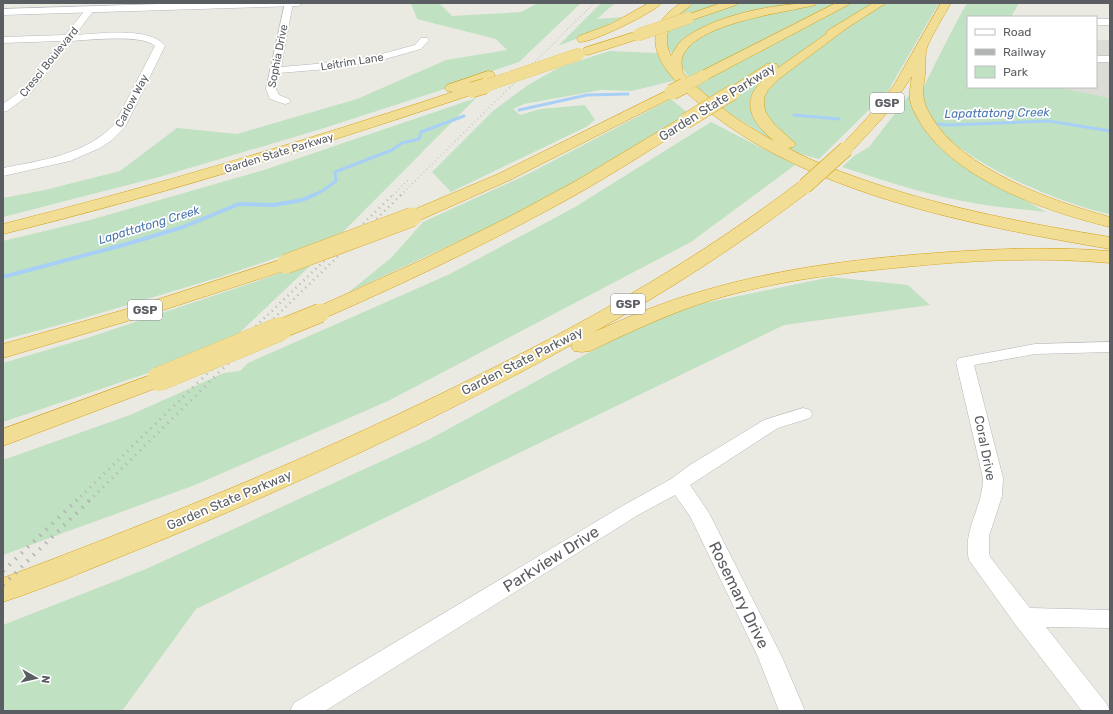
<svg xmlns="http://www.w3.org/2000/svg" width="1113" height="714" font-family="Rubik,sans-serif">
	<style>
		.industrial { fill: #dddbd6 }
		.green { fill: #c0e1c2 }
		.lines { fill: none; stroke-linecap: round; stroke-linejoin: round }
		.stream-far1 { stroke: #a8d0f6; stroke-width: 3 }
		.stream { stroke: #a8d0f6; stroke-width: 4 }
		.street-casing { stroke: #b4b7bb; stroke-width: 1 }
		.secondary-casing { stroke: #b3b6bb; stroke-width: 1 }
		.highway-casing { stroke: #d6a217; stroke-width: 1 }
		.street { fill: #fff; fill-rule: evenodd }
		.secondary { fill: #fff; fill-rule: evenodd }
		.highway { fill: #f1dd93; fill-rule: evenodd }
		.rail-far4 { stroke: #b2b3b3; stroke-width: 1.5; stroke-dasharray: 0.5 2.5; stroke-linecap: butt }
		.rail-far3 { stroke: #b2b3b3; stroke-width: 2; stroke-dasharray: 0.5 3.5; stroke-linecap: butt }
		.rail-far2 { stroke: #b2b3b3; stroke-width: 2.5; stroke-dasharray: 1 4.5; stroke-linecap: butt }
		.rail-far1 { stroke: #b2b3b3; stroke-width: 3; stroke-dasharray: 1 5.5; stroke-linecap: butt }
		.rail { stroke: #b2b3b3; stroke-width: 4; stroke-dasharray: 1.5 7; stroke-linecap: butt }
		.highway-bridge-far3-casing { stroke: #d6a217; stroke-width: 12; stroke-linecap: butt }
		.highway-bridge-far2-casing { stroke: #d6a217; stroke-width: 16; stroke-linecap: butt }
		.highway-bridge-far1-casing { stroke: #d6a217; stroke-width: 20; stroke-linecap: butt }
		.highway-bridge-casing { stroke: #d6a217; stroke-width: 24; stroke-linecap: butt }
		.highway-bridge-far3 { stroke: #f1dd93; stroke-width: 12 }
		.highway-bridge-far2 { stroke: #f1dd93; stroke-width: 15 }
		.highway-bridge-far1 { stroke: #f1dd93; stroke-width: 19 }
		.highway-bridge { stroke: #f1dd93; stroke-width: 24 }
		.labels { text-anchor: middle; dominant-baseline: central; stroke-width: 3.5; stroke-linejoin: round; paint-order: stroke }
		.far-street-label { font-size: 11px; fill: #5a5d61; stroke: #fff }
		.shield { fill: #fff; stroke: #8c8e90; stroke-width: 1 }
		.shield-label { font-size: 12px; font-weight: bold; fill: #5a5d61 }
		.far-water-label { font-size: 12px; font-style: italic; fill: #4b77ae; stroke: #fff }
		.street-label { font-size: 13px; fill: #5a5d61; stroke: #fff }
		.near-street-label { font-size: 16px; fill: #5a5d61; stroke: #fff }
	</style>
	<rect width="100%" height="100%" fill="#ebeae2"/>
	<path class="industrial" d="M1096 40H1110V98L1057 87H1096Z"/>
	<path class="green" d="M411 3H439L452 16 521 12 538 3H581L519 62 492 71 491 74 318 130 159 177 3 217V198L45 190 120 171 177 128 237 134 357 99 446 60 507 50 496 39 417 19Z
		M601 3H615L597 19 623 17 591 33 558 46Z
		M681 3H939L888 91 819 159 789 151 723 109 698 90 667 47V31Z
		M967 3H1019L1011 17H968V87H1057L1110 98V214C1065 206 919 149 923 93 923 85 930 75 933 68 944 46 955 24 967 3Z
		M609 51 657 53 676 80 632 91 601 90 524 104 513 109 520 115 540 109 585 105 595 120 586 127 451 192 432 172 493 111 528 85 558 68Z
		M910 94 916 112 987 179 1046 212C1031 210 1015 209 1000 207 947 201 893 184 842 167L854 156 869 147Z
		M476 98 338 237 220 277 81 319 3 340V241L90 220 264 170Z
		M671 99 689 114 533 207 349 292 391 258 423 222 528 174Z
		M711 122 795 165 691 242 388 401 195 485 3 555V460L130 415 224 373 240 371 248 363 450 274 575 207Z
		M314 262 234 338 160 369 3 422V363L87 338Z
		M831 277 908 285 930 305 784 325 196 609 122 711H3V625L146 569 430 439 647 321 669 307 710 302Z"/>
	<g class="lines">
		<path class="stream-far1" d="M519 110 587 95 628 94
			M794 115 839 119
			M932 124 952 125 1049 121 1110 131
			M314 195 324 190 336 181 335 172 392 150 402 143 419 139 421 132 464 116"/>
		<path class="stream" d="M3 277 127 244 183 227 239 204 274 205 302 200 316 194"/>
		<defs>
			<path id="street" d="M285 3H293L281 67 327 63 378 55 415 45 421 38H427L429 40 421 49 378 61 327 69 279 73 276 89 279 95 289 99 290 101 289 103 285 104 270 99 266 89Z
				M90 7 94 10 75 35C98 34 150 26 165 46L125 127 112 140 100 148 70 161 3 176V168C43 160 84 155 114 125L155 46C143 34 89 40 71 41L29 95 7 111 3 112V104L21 91 61 41 3 43V37L65 35 87 8Z
				M1096 19H1110V25H1096Z
				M1096 56H1110V62H1096Z
				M1110 342V352L1035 354 974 365 1003 478 1002 496 989 536V552L990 557 1030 608 1110 610V628L1046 627 1106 703 1110 711H1082L1015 624 969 560C962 530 983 508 983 478L956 362 959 358 965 357 1035 344Z
				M803 408 810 410 812 414 810 418 778 428 690 485 709 513 782 657 805 711H779L758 657 690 516 675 495 638 515 325 711H290L294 703 624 505 671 479 690 465 764 420Z"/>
			<path id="secondary" d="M191 3H303L298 6 3 15V9Z"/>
			<path id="highway" d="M649 3H662C655 12 590 44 579 42L577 39 579 36 611 24Z
				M681 3H693C690 7 685 9 681 13 667 24 663 40 671 56 674 51 677 45 681 41 712 15 777 3 816 3L815 5C784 13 693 23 682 58 681 63 682 69 683 73 709 101 740 123 774 141 750 121 739 100 766 77L738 95H728L726 92 728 89 767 64H777L778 68 826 34 827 31 873 3H886L847 28 780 78 768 90 764 98V106L766 113 774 124 796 144 793 147 788 148C815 163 844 173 873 183 950 209 1030 224 1110 237V249C982 227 826 198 720 120 700 105 680 89 666 69 647 42 654 20 681 3Z
				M721 3H737L736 5 692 20H684L682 18 684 16Z
				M836 3H849L848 5 708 79H698L696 76 698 73Z
				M941 3H951C946 12 927 43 926 51 925 59 926 67 925 75 924 83 922 91 924 100 925 106 928 111 931 116 961 169 1054 202 1110 217V227C1047 212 949 178 917 117 914 112 911 106 910 100 909 92 911 84 912 76L888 112 851 152 846 154 841 152 838 149 841 146 878 106 894 85Z
				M638 31 642 32 644 35 642 38 588 55 584 54 582 51 584 48Z
				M488 71 493 72 495 75 493 78 465 88 472 86 477 87 479 90 477 93C320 145 163 195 3 234V224C155 186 304 141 453 92L447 91 445 88 447 85Z
				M672 88 677 89 679 92 677 95 510 180 418 221 412 222 406 221 403 217 406 213 498 174Z
				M686 117 691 118 693 121 691 124C644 154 597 184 548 210 476 249 402 284 327 317L320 319 313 317 310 313 313 309 426 258 509 217 574 182 681 118Z
				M805 181 811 182 813 186 811 190C742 243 670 290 594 332 628 317 663 302 699 292 772 270 847 260 922 254 985 249 1047 246 1110 251V263C1042 257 973 260 905 267 840 273 775 281 712 300 670 313 630 332 590 351L582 352 574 351 571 346 573 344C435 420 292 487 147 546 99 565 52 586 3 602V578C168 516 331 450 489 370 598 316 702 256 799 182Z
				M286 258 293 260 296 264 293 268 148 315 3 358V344L134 307Z
				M159 372 167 374 170 379 167 384 3 446V429Z"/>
		</defs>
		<use href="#street" class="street-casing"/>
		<use href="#secondary" class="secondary-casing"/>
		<use href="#highway" class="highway-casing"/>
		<use href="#street" class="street"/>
		<use href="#secondary" class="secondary"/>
		<use href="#highway" class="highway"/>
		<path class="rail-far4" d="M510 87 594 3"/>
		<path class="rail-far3" d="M393 195 409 179
			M401 195 511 86"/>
		<path class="rail-far2" d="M252 330 394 194
			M262 330 402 194"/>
		<path class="rail-far1" d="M76 501 253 329
			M89 501 263 329"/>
		<path class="rail" d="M3 571 77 500
			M3 585 90 500"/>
		<defs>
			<path id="highway-bridge-far3" d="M638 35 688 18
				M482 87 579 54
				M682 87 703 76"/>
			<path id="highway-bridge-far2" d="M472 90 485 86
				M672 92 684 86
				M686 121 733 92
				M805 186 846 149"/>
			<path id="highway-bridge-far1" d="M286 264 412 217
				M278 330 320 313"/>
			<path id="highway-bridge" d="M159 379 280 329"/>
		</defs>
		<use href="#highway-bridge-far3" class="highway-bridge-far3-casing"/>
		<use href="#highway-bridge-far2" class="highway-bridge-far2-casing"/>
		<use href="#highway-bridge-far1" class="highway-bridge-far1-casing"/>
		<use href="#highway-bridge" class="highway-bridge-casing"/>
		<use href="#highway-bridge-far3" class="highway-bridge-far3"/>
		<use href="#highway-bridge-far2" class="highway-bridge-far2"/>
		<use href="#highway-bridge-far1" class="highway-bridge-far1"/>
		<use href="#highway-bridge" class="highway-bridge"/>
	</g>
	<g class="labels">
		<g class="far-street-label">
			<text transform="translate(278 56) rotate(-79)">Sophia Drive</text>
			<text transform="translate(49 62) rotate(-51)">Cresci Boulevard</text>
			<text transform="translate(352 62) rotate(-9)">Leitrim Lane</text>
			<text transform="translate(132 101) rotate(-62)">Carlow Way</text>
			<text transform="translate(279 153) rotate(-17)">Garden State Parkway</text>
		</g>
		<g class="shield">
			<rect x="870" y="93" width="34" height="20" rx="3"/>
			<rect x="611" y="294" width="34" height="20" rx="3"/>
			<rect x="128" y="300" width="34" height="20" rx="3"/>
		</g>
		<g class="shield-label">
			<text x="887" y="103">GSP</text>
			<text x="628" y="304">GSP</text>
			<text x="145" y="310">GSP</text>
		</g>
		<g class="far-water-label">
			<text transform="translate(997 113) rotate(-1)">Lapattatong Creek</text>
			<text transform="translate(149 225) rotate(-17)">Lapattatong Creek</text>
		</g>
		<g class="street-label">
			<text transform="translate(717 102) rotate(-32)">Garden State Parkway</text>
			<text transform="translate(522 361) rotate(-27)">Garden State Parkway</text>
			<text transform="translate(985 448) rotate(79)">Coral Drive</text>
			<text transform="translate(229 500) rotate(-23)">Garden State Parkway</text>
		</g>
		<g class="near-street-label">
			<text transform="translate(551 559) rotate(-32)">Parkview Drive</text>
			<text transform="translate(739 595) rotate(64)">Rosemary Drive</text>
		</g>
	</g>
	<rect width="1113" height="714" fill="none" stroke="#5a5d61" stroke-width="8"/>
	<rect x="967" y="16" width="130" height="72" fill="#ffffff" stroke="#bdbec0"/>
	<rect x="975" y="29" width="20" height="6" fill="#ffffff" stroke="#bdbec0"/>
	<text x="1003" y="36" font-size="12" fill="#5a5d61">Road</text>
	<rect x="975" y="49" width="20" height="6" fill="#b2b3b3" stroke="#bdbec0"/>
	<text x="1003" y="56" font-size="12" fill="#5a5d61">Railway</text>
	<rect x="975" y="66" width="20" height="12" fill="#c0e1c2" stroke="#bdbec0"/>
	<text x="1003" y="76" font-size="12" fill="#5a5d61">Park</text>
	<g transform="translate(36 678) rotate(98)" stroke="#ffffff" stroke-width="3" paint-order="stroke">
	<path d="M0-3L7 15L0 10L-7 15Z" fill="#5a5d61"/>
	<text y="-6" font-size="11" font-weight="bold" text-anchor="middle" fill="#5a5d61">N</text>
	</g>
</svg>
